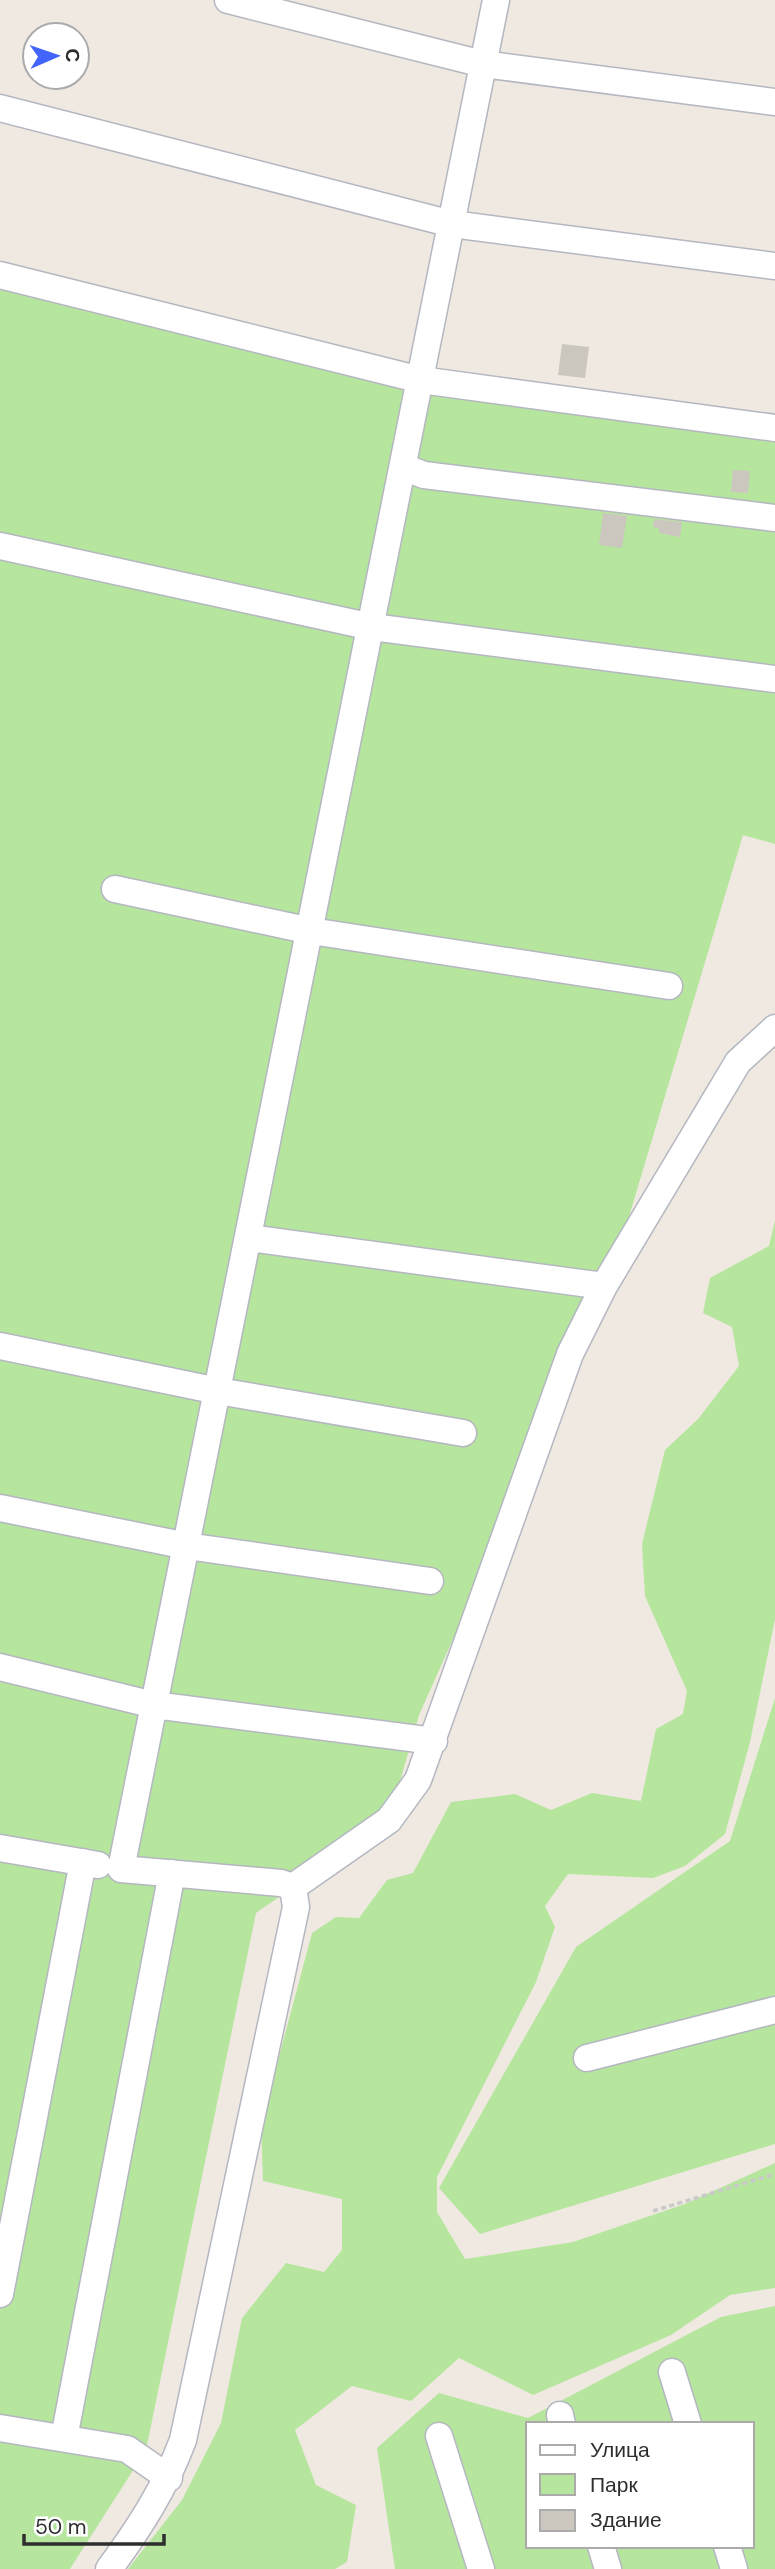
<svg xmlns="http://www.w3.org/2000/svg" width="775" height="2569" font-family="'DM Sans',sans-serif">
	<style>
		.green { fill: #b6e59e; fill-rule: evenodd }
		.building { fill: #cbc7bf }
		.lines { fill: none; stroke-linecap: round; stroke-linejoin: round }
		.minor-casing { stroke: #b4b7c1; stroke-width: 29 }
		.path { stroke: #c9c9c9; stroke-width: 3.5; stroke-dasharray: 5 3.5; stroke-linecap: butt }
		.minor { stroke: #fff; stroke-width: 26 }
	</style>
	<rect width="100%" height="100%" fill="#efe9e1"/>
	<path class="green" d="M0 269 567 400 775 428V844L743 835 602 1307 419 1715 389 1820 256 1913 146 2450 70 2569H0Z
		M775 1220V1619L750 1742 725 1834 685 1866 653 1878 568 1874 545 1906 555 1927 536 1982 437 2177V2212L465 2259 573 2242 685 2204 775 2163V2288L730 2295 671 2335 533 2395 459 2358 411 2401 352 2386 295 2430 316 2485 356 2505 347 2562 335 2569H128L182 2500 221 2423 242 2318 286 2263 324 2272 342 2250V2199L263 2181 261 2124 312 1933 336 1917 359 1918 387 1880 413 1873 451 1802 515 1794 551 1810 592 1793 641 1801 656 1729 683 1714 687 1691 645 1596 642 1544 665 1450 698 1419 739 1366 732 1327 703 1313 710 1278 769 1246Z
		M775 1698V2144L480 2234 439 2188 576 1947 730 1841Z
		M775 2306V2569H395L377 2448 439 2393 528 2418 721 2317ZM528 2424H752V2546H528Z"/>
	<path class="building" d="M562 344 589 347 585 378 558 375Z
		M733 470 750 471 748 493 731 492Z
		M603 513 627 516 622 548 599 545Z
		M654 519 682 522 680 537 659 533V528L653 527Z"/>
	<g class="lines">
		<defs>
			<path id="minor" d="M228 0 483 64 775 102
				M0 108 452 224 775 266
				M0 275 421 380 775 428
				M403 467 424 475 775 518
				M0 546 372 627 775 679
				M115 889 311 931 669 986
				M249 1238 604 1286
				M0 1346 218 1391 463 1433
				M0 1508 187 1546 430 1581
				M0 1667 154 1705 434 1741
				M0 1848 98 1865
				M293 1887 389 1820 418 1780 570 1354 604 1286 738 1062 775 1028
				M587 2058 775 2010
				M0 2294 83 1862
				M672 2372 688 2424
				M560 2415 562 2424
				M0 2428 127 2449 169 2478
				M439 2436 481 2569
				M64 2438 172 1873
				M601 2546 608 2569
				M727 2546 734 2569
				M109 2569C140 2527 165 2488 183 2440L296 1907 293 1887 281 1883 121 1869 496 0"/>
		</defs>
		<use href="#minor" class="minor-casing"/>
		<path class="path" d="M653 2211 775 2174"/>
		<use href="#minor" class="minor"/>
	</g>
	<rect x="526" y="2422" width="228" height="126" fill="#ffffff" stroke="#ababab" stroke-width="2"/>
	<rect x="540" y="2445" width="35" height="10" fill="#ffffff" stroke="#ababab" stroke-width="2"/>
	<text x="590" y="2457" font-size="21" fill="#2e2e2e">Улица</text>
	<rect x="540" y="2474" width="35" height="21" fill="#b6e59e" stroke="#ababab" stroke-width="2"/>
	<text x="590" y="2492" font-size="21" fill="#2e2e2e">Парк</text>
	<rect x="540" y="2510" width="35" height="21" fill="#cbc7bf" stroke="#ababab" stroke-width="2"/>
	<text x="590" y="2527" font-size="21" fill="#2e2e2e">Здание</text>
	<g transform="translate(56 56) rotate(88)"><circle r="33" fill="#ffffff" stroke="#ababab" stroke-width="2"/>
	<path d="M0-5L12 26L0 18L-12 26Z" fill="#4264fb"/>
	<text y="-10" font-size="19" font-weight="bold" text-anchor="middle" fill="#2e2e2e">С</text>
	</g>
	<path d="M24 2534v10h140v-10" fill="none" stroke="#2e2e2e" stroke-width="3.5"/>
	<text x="35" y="2534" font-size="21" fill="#2e2e2e" stroke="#ffffff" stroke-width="5" paint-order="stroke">50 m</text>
</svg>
